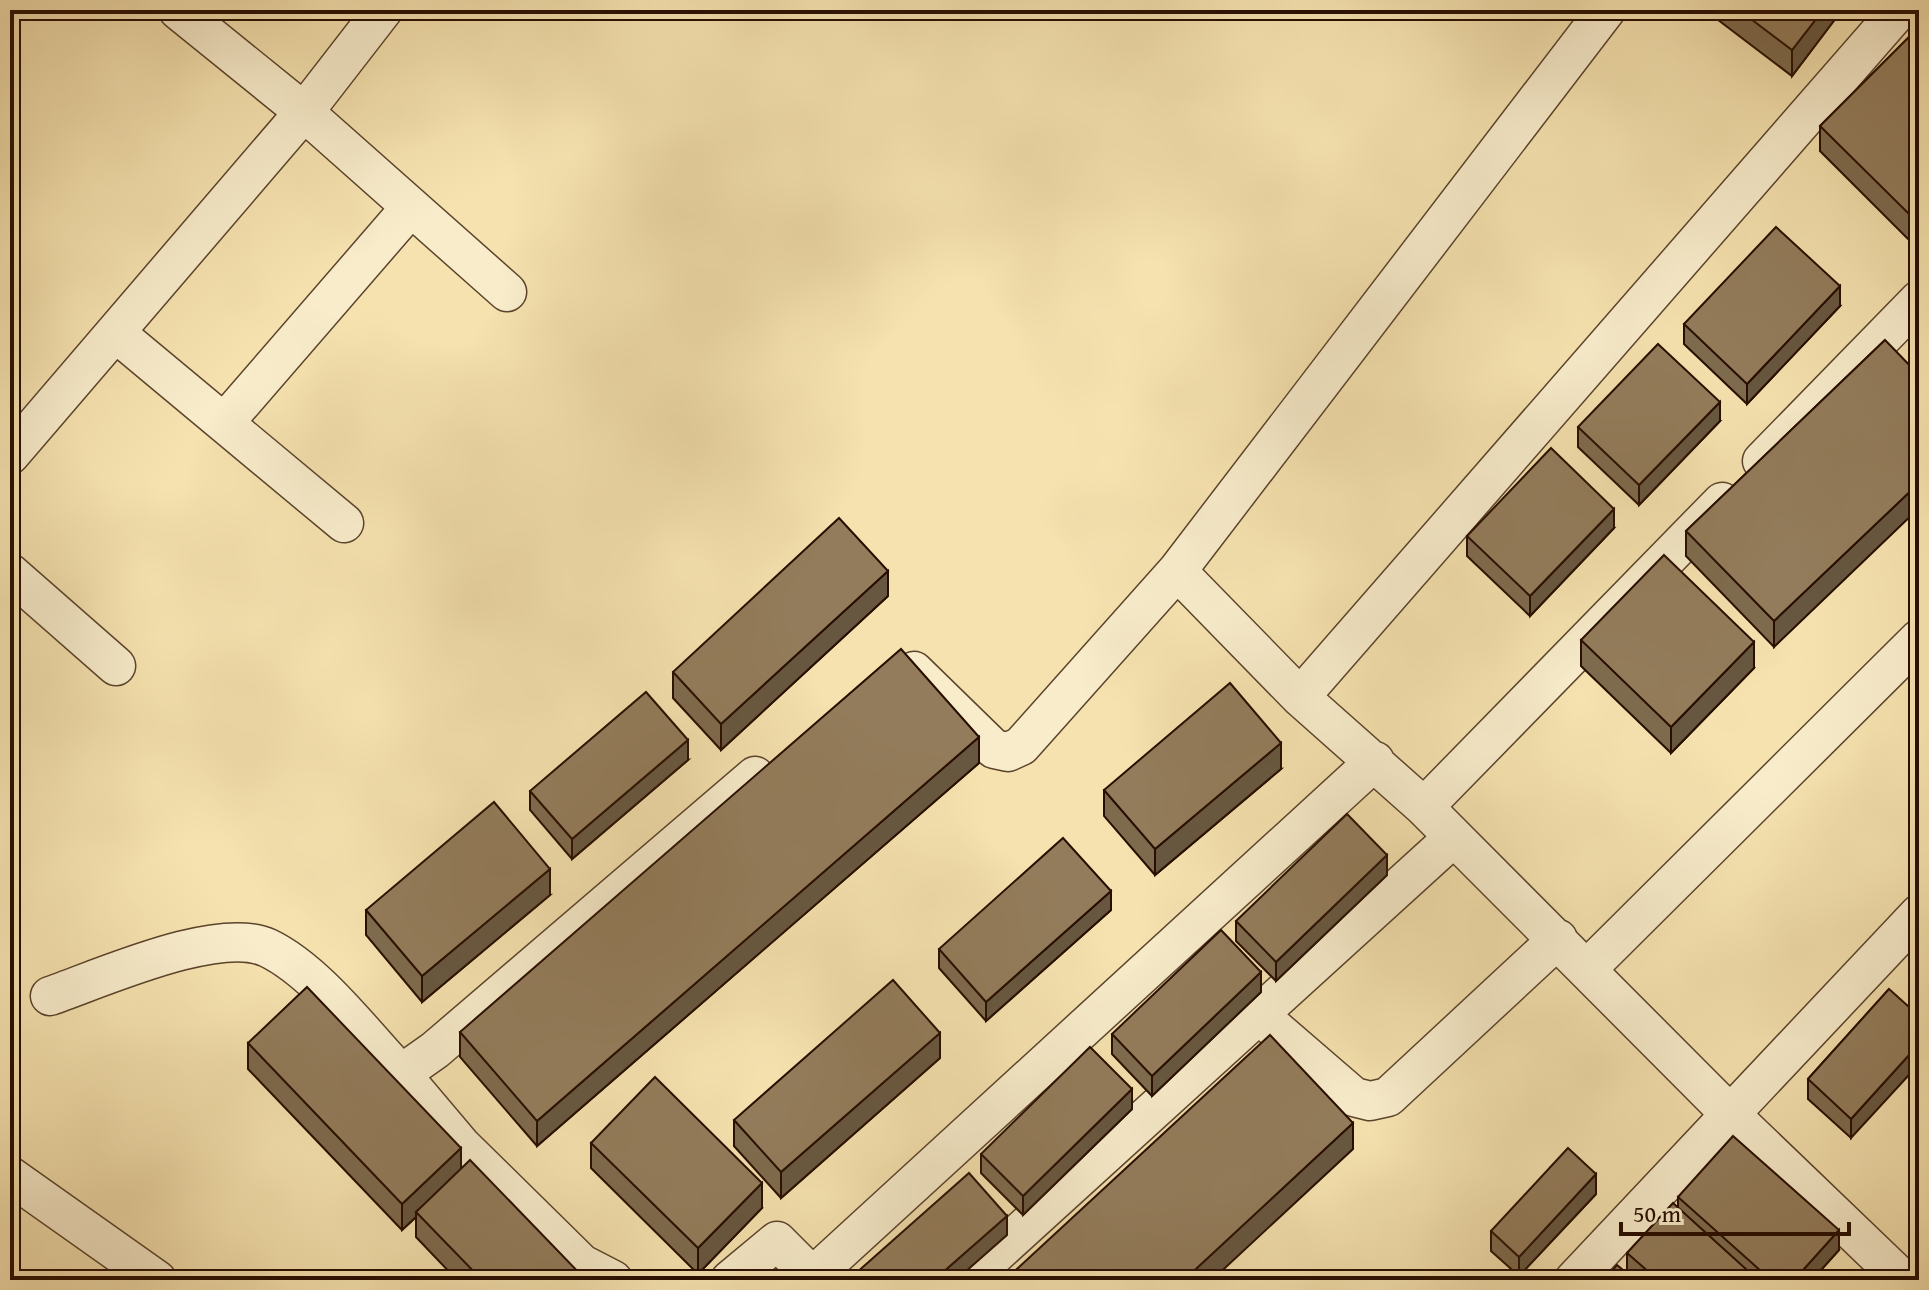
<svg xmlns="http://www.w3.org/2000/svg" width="1929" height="1290" font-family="'Gentium Book Plus',serif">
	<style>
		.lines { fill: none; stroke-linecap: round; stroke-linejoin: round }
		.minor-casing { stroke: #5b432c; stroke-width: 41 }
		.minor { stroke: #f8eccb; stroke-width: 38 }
		.wall { fill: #7e6b4e; stroke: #280e00; stroke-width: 2 }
		.shaded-wall { fill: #675740; stroke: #280e00; stroke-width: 2 }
		.building { fill: #937c5b; stroke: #280e00; stroke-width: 2 }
	</style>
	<rect width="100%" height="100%" fill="#f5e2af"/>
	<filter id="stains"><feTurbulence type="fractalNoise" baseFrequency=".0025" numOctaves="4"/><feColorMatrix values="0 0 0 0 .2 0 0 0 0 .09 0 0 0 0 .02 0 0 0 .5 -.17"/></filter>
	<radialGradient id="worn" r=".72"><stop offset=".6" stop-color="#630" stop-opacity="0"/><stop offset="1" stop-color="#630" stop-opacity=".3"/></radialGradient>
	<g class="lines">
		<defs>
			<path id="minor" d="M178 10 304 112 507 292
				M117 334 344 523
				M224 423 411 207
				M10 455 304 112 383 10
				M1762 461 1919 300
				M1177 571 1300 697 1424 807 1729 1113 1903 1280
				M10 573 116 666
				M914 671 994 749 1008 752 1021 746 1177 571 1606 10
				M1300 697 1899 10
				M1424 807 1722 502
				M1587 969 1919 639
				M50 996C102 978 219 925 268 948 316 971 364 1035 401 1074L435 1050 755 776
				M1259 1015 1354 1097 1370 1101 1388 1097 1558 939
				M401 1074 461 1145 582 1264 613 1280
				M10 1176 157 1280
				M813 1276 1375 761
				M730 1280 777 1241 816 1280
				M967 1280 1454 837
				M1574 1280 1919 914"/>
		</defs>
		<use href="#minor" class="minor-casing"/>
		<use href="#minor" class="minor"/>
	</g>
	<path class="wall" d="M1705 10H1842L1792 76Z
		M1919 27 1911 242 1820 151V126Z
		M1840 306 1747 404 1684 344V324Z
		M1885 340 1774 647 1686 556V531Z
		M1720 421 1639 505 1578 447V427Z
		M1614 528 1530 616 1467 556V536Z
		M888 596 721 750 673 698V672Z
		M1581 640 1754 668 1671 753 1581 666Z
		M688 760 572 859 530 810V791Z
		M979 763 537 1146 460 1057V1032Z
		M1281 769 1155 875 1104 816V790Z
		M1387 875 1276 981 1236 941V921Z
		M550 895 422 1002 366 935V910Z
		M1111 910 986 1021 939 968V949Z
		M1919 959V989L1917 987V961Z
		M1889 989 1851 1138 1808 1099V1079Z
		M1261 992 1152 1096 1112 1054V1034Z
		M248 1043 461 1169 586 1280H457L416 1237V1217L402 1230 248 1069Z
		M940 1058 781 1198 734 1146V1120Z
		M1132 1109 1023 1215 981 1173V1154Z
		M591 1143 762 1208 698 1274 591 1168Z
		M1596 1194 1519 1276 1491 1251V1231Z
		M1678 1197 1839 1250 1812 1280H1636L1627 1272V1253L1678 1207Z"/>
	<path class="shaded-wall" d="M1823 10H1842L1792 76V50Z
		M1919 209V234L1911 242V216Z
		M1840 286V306L1747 404V384Z
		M1720 402V421L1639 505V485Z
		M1919 483V508L1774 647V621Z
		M1614 509V528L1530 616V596Z
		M888 571V596L721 750V724Z
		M1754 642V668L1671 753V727Z
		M979 737V763L537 1146V1121Z
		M688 740V760L572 859V839Z
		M1281 743V769L1155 875V849Z
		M1387 855V875L1276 981V962Z
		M550 869V895L422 1002V976Z
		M1111 891V910L986 1021V1002Z
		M1261 972V992L1152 1096V1076Z
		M940 1033V1058L781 1198V1172Z
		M1919 1044V1064L1851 1138V1119Z
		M1132 1089V1109L1023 1215V1196Z
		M1353 1123V1149L1212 1280H1184Z
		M461 1148V1174L416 1212V1217L402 1230V1204Z
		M1596 1174V1194L1519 1276V1257Z
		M762 1183V1208L698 1274V1248Z
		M1007 1216V1235L956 1280H934Z
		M1839 1230V1250L1812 1280H1794Z"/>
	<path class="building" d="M1739 10H1823L1792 50Z
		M1919 27V209L1911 216 1820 126Z
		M1776 227 1840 286 1747 384 1684 324Z
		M1885 340 1919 375V483L1774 621 1686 531Z
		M1658 344 1720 402 1639 485 1578 427Z
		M1551 448 1614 509 1530 596 1467 536Z
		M839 518 888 571 721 724 673 672Z
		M1664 555 1754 642 1671 727 1581 640Z
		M901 649 979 737 537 1121 460 1032Z
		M1230 683 1281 743 1155 849 1104 790Z
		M646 692 688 740 572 839 530 791Z
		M494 802 550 869 422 976 366 910Z
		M1347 814 1387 855 1276 962 1236 921Z
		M1063 838 1111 891 986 1002 939 949Z
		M1221 930 1261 972 1152 1076 1112 1034Z
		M893 980 940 1033 781 1172 734 1120Z
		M307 987 461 1148 402 1204 248 1043Z
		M1889 989 1919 1016V1044L1851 1119 1808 1079Z
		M1270 1035 1353 1123 1184 1280H1005Z
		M1090 1047 1132 1089 1023 1196 981 1154Z
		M655 1077 762 1183 698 1248 591 1143Z
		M1733 1136 1839 1230 1794 1280H1771L1678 1197Z
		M1568 1148 1596 1174 1519 1257 1491 1231Z
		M470 1160 586 1280H482L416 1212Z
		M969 1173 1007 1216 934 1280H861L855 1274Z
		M1673 1203 1758 1280H1658L1627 1253Z
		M1617 1265 1635 1280H1604Z"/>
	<rect width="1929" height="1290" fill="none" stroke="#f5e2af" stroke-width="40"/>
	<rect x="12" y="12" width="1905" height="1266" fill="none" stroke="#280e00" stroke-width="4"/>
	<rect x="20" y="20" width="1889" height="1250" fill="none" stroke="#280e00" stroke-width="2"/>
	<path d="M1621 1222v12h228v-12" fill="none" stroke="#280e00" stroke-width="4"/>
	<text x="1633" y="1222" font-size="24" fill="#280e00" stroke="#f8eccb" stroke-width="6" paint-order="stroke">50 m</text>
	<rect width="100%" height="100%" filter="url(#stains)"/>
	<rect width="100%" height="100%" fill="url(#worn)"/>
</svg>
